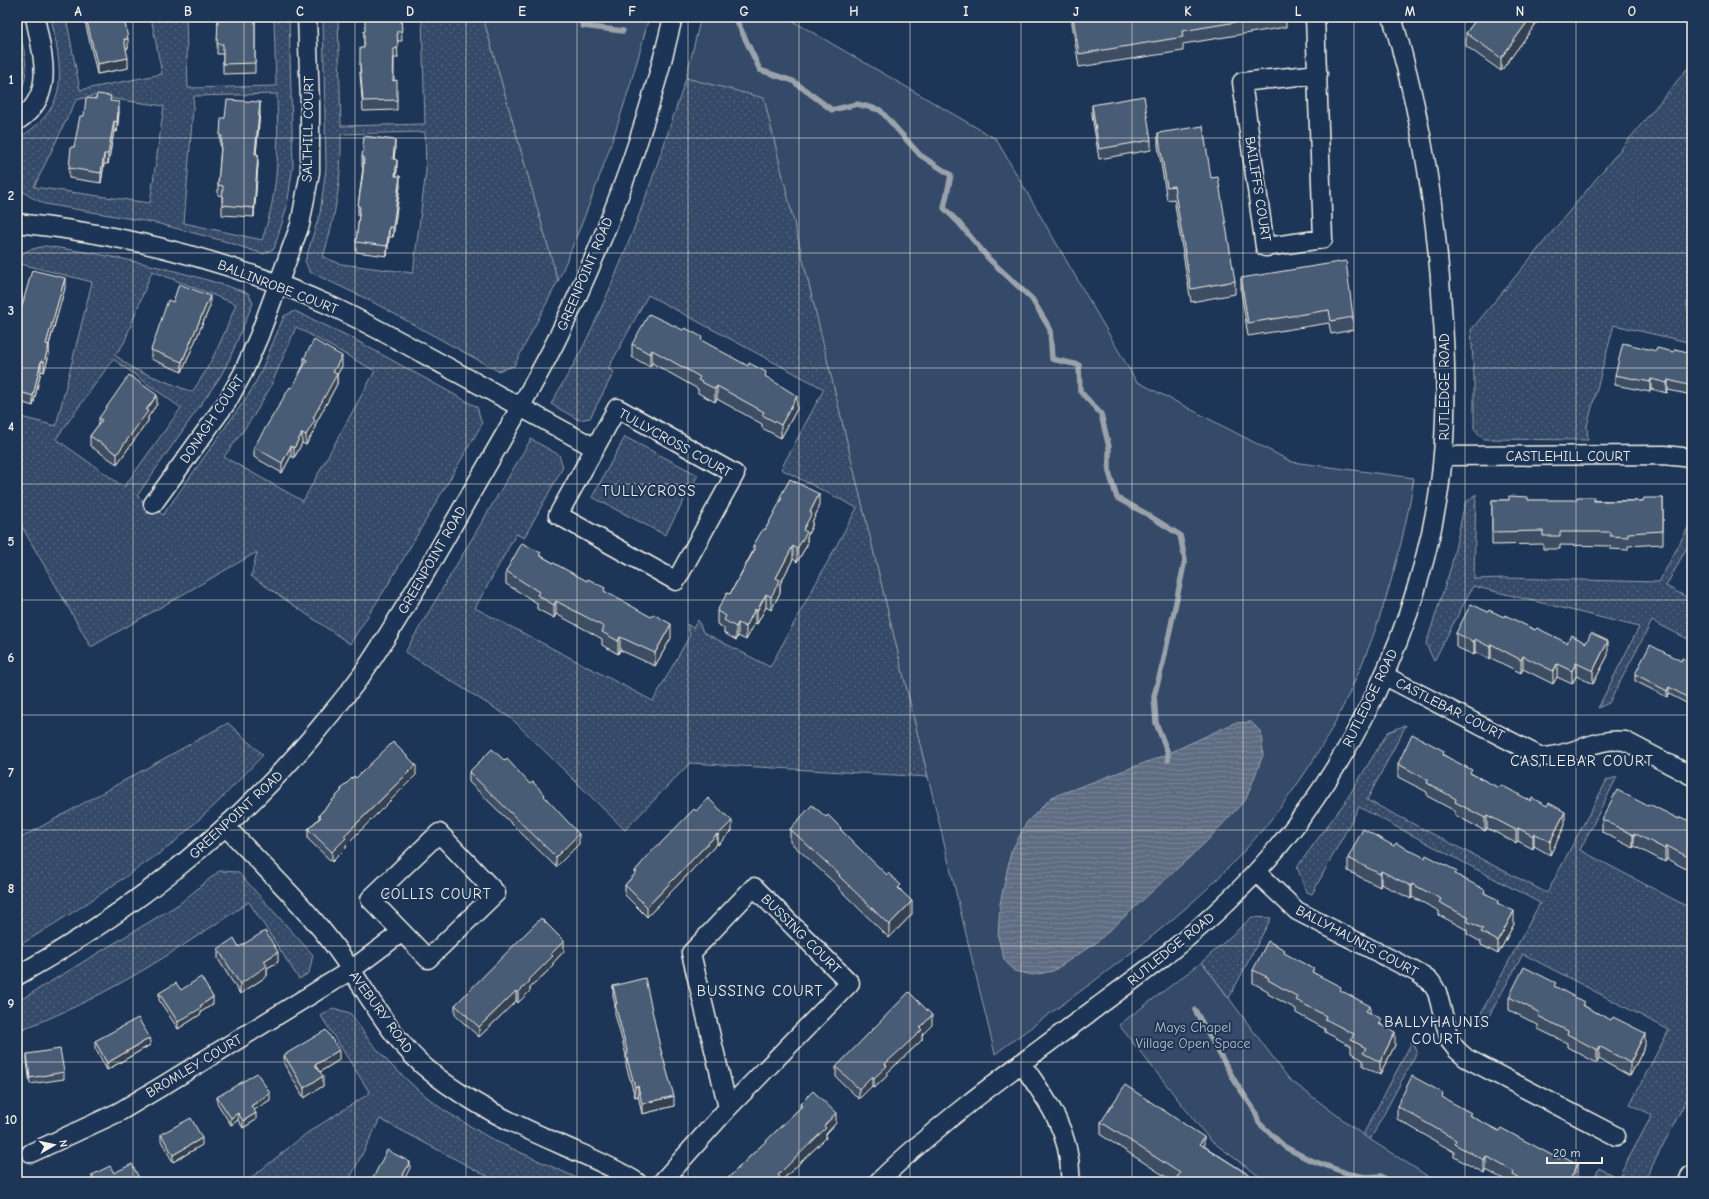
<svg xmlns="http://www.w3.org/2000/svg" width="1709" height="1199" font-family="'Comic Neue',sans-serif">
	<style>
		.grass { fill: url(#grass-dots); stroke: #949ea8; fill-rule: evenodd }
		.park { fill: #354a67; stroke: #949ea8 }
		.water { fill: url(#water-rules); stroke: #9aa2ab }
		.lines { fill: none; stroke-linecap: round; stroke-linejoin: round }
		.stream { stroke: #9aa2ab; stroke-width: 5.5 }
		.minor-casing { stroke: #f4f1e8; stroke-width: 21 }
		.highway-casing { stroke: #f4f1e8; stroke-width: 25 }
		.minor { stroke: #1d3557; stroke-width: 18 }
		.highway { stroke: #1d3557; stroke-width: 22 }
		.wall { fill: #3e4e64; stroke: #f4f1e8 }
		.shaded-wall { fill: #324051; stroke: #f4f1e8 }
		.building { fill: #485b74; stroke: #f4f1e8 }
		.grid { fill: none; stroke: #f4f1e8; stroke-width: 1; stroke-opacity: 0.55 }
		.labels { text-anchor: middle; dominant-baseline: central; stroke-width: 4; stroke-linejoin: round; paint-order: stroke }
		.street-label { font-size: 14px; fill: #f4f1e8; stroke: #1d3557 }
		.park-label { font-size: 14px; fill: #bbbfc1; stroke: #1d3557 }
		.neighbourhood-label { font-size: 15px; letter-spacing: 1px; fill: #f4f1e8; stroke: #1d3557 }
		.neatline { fill: none; stroke: #f4f1e8; stroke-width: 1.5 }
		.grid-label { font-size: 13px; text-anchor: middle; font-weight: bold; fill: #f4f1e8 }
	</style>
	<defs>
		<pattern id="grass-dots" width="8" height="8" patternUnits="userSpaceOnUse"><rect width="8" height="8" fill="#354a67"/><path d="M2 2h.1M6 6h.1" fill="none" stroke="#53657d" stroke-width="1.8" stroke-linecap="round"/></pattern>
		<pattern id="water-rules" width="6" height="5" patternUnits="userSpaceOnUse"><rect width="6" height="5" fill="#5e6d82"/><path d="M0 2.5h6" fill="none" stroke="#768294"/></pattern>
	</defs>
	<rect width="100%" height="100%" fill="#1d3557"/>
	<filter id="ink" filterUnits="userSpaceOnUse"><feTurbulence type="fractalNoise" baseFrequency=".025" numOctaves="2"/><feDisplacementMap in="SourceGraphic" scale="8" xChannelSelector="R" yChannelSelector="G"/><feConvolveMatrix kernelMatrix="1 2 1 2 8 2 1 2 1" color-interpolation-filters="sRGB"/></filter>
	<g filter="url(#ink)">
		<path class="grass" d="M51 17H66L80 90 162 74 151 17H186L188 88 276 86 274 17H289L293 166 287 206 274 249 263 254 224 241 156 223 45 204 29 196 17 186V139C73 106 61 70 51 17ZM277 94C278 149 280 187 262 240L184 223 194 96ZM93 96 164 106 150 203 34 187 76 100Z
			M323 17H338L341 126 425 124 422 17H483L558 281 514 366 498 371 369 300 310 272 305 261 320 213 326 168ZM425 132 426 171 413 273 341 264 323 257C336 216 342 177 341 134Z
			M17 19C22 45 34 74 17 97Z
			M1692 63V292L1686 306 1692 309V343L1614 325 1587 426 1588 440 1483 439 1474 428V378L1471 330Z
			M686 78 764 97 928 777 690 763 625 830 512 719 405 652 531 439 559 455 563 467 524 538 516 534 475 608 653 701 690 635 687 624 693 628 698 620 703 632 770 667 857 508 781 469 824 389 648 295 608 369 614 372 590 418 579 420 551 404C561 386 572 368 582 349 625 262 656 170 686 78Z
			M45 246C114 255 181 270 248 293L253 303 229 360 220 377 137 496 163 515 249 394 260 374 284 316 295 311 350 337 477 407 482 424 389 583 350 644 251 576 257 552 91 647 17 518V416L56 426 92 282 17 263V257L29 250ZM152 271 236 304C224 335 212 364 192 392L134 369 115 355 124 343ZM296 327 375 371 303 501 224 457 253 417 270 388ZM113 359 181 408 124 487 56 439Z
			M625 437 698 475 665 535 592 497Z
			M1476 494 1474 579 1505 578 1659 582 1692 520V538L1666 586 1692 600V641L1652 621 1609 703 1598 708 1639 627 1473 586 1434 661 1426 644 1451 567 1465 503Z
			M228 723 263 755 217 803 170 846 86 904 17 947V840Z
			M1406 725 1367 800 1547 893 1607 780 1617 777 1580 850 1692 909V1089L1644 1182H1592L1599 1168 1618 1178 1652 1115 1630 1104 1669 1030 1523 954 1483 1027 1480 1015 1540 903 1359 807 1312 894 1307 892 1297 867 1345 802 1388 732Z
			M219 871 238 872 313 955 309 973 299 979 249 902C172 953 105 999 17 1031V1002L179 904Z
			M1252 917 1271 918 1229 998 1202 962Z
			M333 1008 350 1013 369 1040 391 1065 416 1088 442 1109 493 1140 586 1182H498L380 1119 348 1182H246L307 1133 370 1093 321 1016Z
			M1413 1040 1417 1052 1370 1140 1363 1135Z"/>
		<path class="park" d="M483 17H649C626 108 595 195 558 281Z
			M701 17H786L996 139 1136 381 1292 462 1414 478C1400 566 1371 658 1327 737 1294 796 1245 855 1195 900 1132 956 1062 1004 995 1054L764 98 686 78Z
			M1202 962 1289 1079 1363 1135 1437 1182H1267L1210 1140 1119 1025Z"/>
		<path class="water" d="M1251 722 1261 732 1263 755 1246 799 1204 844 1097 942 1053 971 1033 975 1014 971 1004 959 998 937 1000 904 1011 852 1027 822 1052 797 1163 756 1234 723Z"/>
		<g class="lines">
			<path class="stream" d="M579 17 583 26 623 31
				M735 17 760 70 793 81 832 110 857 104 880 110 920 155 951 175 944 208 959 223 989 259 1032 299 1050 329 1052 359 1079 365 1080 391 1101 414 1109 447V472L1117 498 1145 513 1180 535 1185 560 1163 663 1154 696 1156 723 1168 753V760
				M1195 1010 1236 1083 1255 1111 1259 1123 1285 1147 1308 1159 1349 1174 1366 1177 1381 1176 1390 1182"/>
			<defs>
				<path id="minor" d="M1315 17 1323 239 1265 247 1242 82 1318 74
					M17 121C57 96 42 55 35 17
					M17 223C126 234 228 260 329 305 370 324 409 346 449 368 497 394 546 421 595 448L558 515 676 581 735 474 617 408 595 448
					M1443 456 1664 455 1692 458
					M153 504 227 402 243 373 259 336 300 225 310 172V104L307 17
					M1385 676 1541 757C1571 757 1595 737 1625 741L1692 776
					M226 827C261 864 298 899 329 939 364 983 387 1038 432 1073 471 1104 518 1126 564 1146 589 1157 614 1167 637 1182
					M1257 873 1297 911 1418 973 1431 982 1437 992 1450 1041 1457 1050 1466 1058 1616 1136
					M17 976C132 911 232 833 317 731 333 711 351 691 365 670 407 607 444 540 482 474 507 431 532 388 555 343 606 240 647 129 673 17
					M1021 1063C1047 1099 1073 1135 1070 1182
					M31 1153 119 1112 164 1085 351 970 402 932 428 959 496 893 439 833 370 899 402 932
					M662 1182 728 1108 850 983 754 887 691 953 728 1108
					M878 1182C945 1117 1022 1063 1097 1007 1143 973 1188 940 1228 901 1337 796 1410 652 1437 503 1448 438 1447 372 1442 307 1436 208 1421 112 1392 17"/>
				<path id="highway" d="M1690 1182 1692 1177"/>
			</defs>
			<use href="#minor" class="minor-casing"/>
			<use href="#highway" class="highway-casing"/>
			<use href="#minor" class="minor"/>
			<use href="#highway" class="highway"/>
		</g>
		<path class="wall" d="M84 17H124L128 48 126 49 128 68 97 74Z
			M218 17H255V73L223 74V54H217Z
			M401 17 402 41H397L398 58H394V81L397 100V110L363 111 360 74V64L364 48V31H365Z
			M1072 17H1286V27L1183 44V51L1079 67 1072 23Z
			M1478 17H1541L1501 71 1466 46V33Z
			M111 101 119 112 117 132 114 131 108 164H104L101 183 69 178V168L74 147 84 116Z
			M1092 105 1151 140V150L1099 159 1092 115Z
			M260 112 256 154 258 164 254 217 222 215V196L218 195V185L221 145H220V135L225 118Z
			M1158 133 1235 281V294L1191 302 1174 199 1167 200 1158 146Z
			M395 150 394 159 397 170 396 176 400 186 393 237H389L387 256 356 252V242L359 216H358V206L363 167H362V157Z
			M1241 278 1353 317V330L1331 334 1329 323 1248 336 1241 291Z
			M65 288 49 345V355L44 372 41 371 33 406 17 401V320H18Z
			M173 302 210 306 182 372 151 359V350Z
			M702 341 766 377 797 409 781 438 762 428V424L717 399 715 402 698 393V389L652 363 650 367 632 357V344Z
			M1656 351 1692 353V395L1668 390 1667 393 1651 389 1650 392 1615 385V375Z
			M304 358 342 366 337 375V384L315 425V429L306 445 302 443 294 458 291 456 282 473 254 457V447L292 388 304 364Z
			M157 404 148 417V421L117 464 90 446V436L99 424V418Z
			M780 497 819 508 812 522V526L807 536V545L797 562 793 559 780 584V593L771 610 766 607 757 624 755 623 746 640 738 636 736 640 724 633V628L717 624V611L730 594 753 551V546L765 530 780 503Z
			M1663 498V544L1628 546V550L1610 549V546L1560 545V549H1543V544L1492 545V500L1643 501Z
			M541 556 605 592 671 638 655 666 620 650 618 654 602 645V639L588 631 556 614 554 618 537 609V603L506 584V571Z
			M1488 612 1504 617 1567 643 1608 655 1593 684 1576 676 1572 684 1557 677 1553 684 1523 669 1521 673 1491 658 1490 660 1475 652 1474 655 1456 647V633Z
			M1681 661 1692 663V706L1669 694 1667 697 1635 681V674Z
			M1444 755 1472 774 1565 825 1550 855 1534 846 1533 849 1518 841 1516 843 1487 828 1485 831 1455 815V811L1427 796V792L1398 777V764Z
			M505 761 545 798 579 844 556 867 469 782V772Z
			M416 775 346 845V848L332 862 308 839V829L319 818V815L341 791V789L356 778Z
			M1648 806 1679 819 1692 822V872L1667 859 1665 862 1634 846 1633 848 1602 832V819Z
			M826 817 841 831 901 890 912 914 889 938 839 889V887L790 842V829Z
			M732 831 718 845 717 844 647 917 625 895V885L635 874V871L659 845Z
			M1394 846 1457 875 1485 893 1499 904 1514 924 1498 954 1481 945V942L1467 934V930L1439 915V911L1412 897 1411 899 1381 884 1380 887 1348 871V858Z
			M218 949 278 962 267 968V976L240 994 218 959Z
			M564 951 553 963V966L530 988V991L518 1003 516 1001 479 1037 455 1015V1005Z
			M1285 954 1341 991 1370 1013 1382 1025 1395 1045 1380 1075 1363 1066V1060L1351 1053V1046L1325 1032V1029L1296 1013V1009L1268 994V991L1253 983V970Z
			M613 986 660 1047 674 1106 642 1114 638 1096 635 1097 626 1065V1055L615 1014V1004L613 996Z
			M1556 987 1645 1046 1630 1076 1599 1059 1597 1063 1567 1047V1043L1538 1029V1025L1509 1010V997Z
			M181 990 213 1004 201 1012V1014L178 1029 159 1000V993Z
			M932 1025 922 1035V1040L887 1073V1076L874 1088 872 1086 859 1099 836 1077V1067Z
			M95 1041 150 1045 107 1070 95 1048Z
			M27 1054 64 1072V1079L30 1084 27 1061Z
			M284 1055 339 1060 320 1072 323 1086 304 1098 284 1064Z
			M217 1097 270 1100 254 1110 256 1120 243 1128 238 1120 231 1125 217 1103Z
			M1443 1098 1471 1116 1578 1177 1576 1182H1509L1486 1170 1484 1173 1454 1157V1152L1397 1119V1106Z
			M800 1104 836 1123 826 1134V1138L780 1182H729V1177L800 1108Z
			M1101 1122 1204 1146 1260 1182H1174L1101 1135Z
			M161 1134 202 1145 173 1162 161 1141Z
			M114 1173 141 1182H92V1175Z"/>
		<path class="shaded-wall" d="M1531 17H1541L1501 71V58Z
			M124 39H128V48L124 49Z
			M128 58V68L97 74V64Z
			M119 102V112L117 132V122Z
			M260 102V112L255 164V154Z
			M114 121V131L108 164V154Z
			M395 140V150L393 169V159Z
			M104 154V164L101 183V173Z
			M258 154V164L254 217V208Z
			M397 160V170L395 186V176Z
			M400 176V186L393 237V227Z
			M389 227V237L387 256V246Z
			M65 278V288L46 354V344Z
			M210 296V306L182 372V362Z
			M49 345V355L44 372V362Z
			M652 350V363L650 367V354Z
			M342 356V366L337 375V384L315 425V429L306 445V435L313 418 333 372Z
			M41 361V371L33 406V396Z
			M1651 379V389L1650 392V382Z
			M1668 380V390L1667 393V383Z
			M717 386V399L715 402V389Z
			M157 395V404L148 417V421L117 464V454Z
			M797 396V409L781 438V425Z
			M302 433V443L294 458V448Z
			M291 446V456L282 473V463Z
			M819 494V508L812 522V526L807 536V545L797 562V549L803 530 810 512Z
			M793 546V559L780 584V593L771 610V597L776 578Z
			M766 594V607L757 624V611Z
			M556 601V614L554 618V605Z
			M755 609V623L746 640V627Z
			M738 623V636L736 640V627Z
			M671 624V638L655 666V653Z
			M620 637V650L618 654V641Z
			M1475 639V652L1474 655V642Z
			M1608 641V655L1593 684V671Z
			M1491 644V658L1490 660V647Z
			M1523 656V669L1521 673V660Z
			M1576 663V676L1572 684V671Z
			M1557 664V677L1553 684V671Z
			M1669 687V694L1667 697V691Z
			M416 765V775L346 845V848L332 862V852L344 836Z
			M1565 812V825L1550 855V842Z
			M1487 815V828L1485 831V818Z
			M732 821V831L718 845V835Z
			M1518 828V841L1516 843V830Z
			M1534 833V846L1533 849V836Z
			M1634 833V846L1633 848V835Z
			M579 834V844L556 867V857Z
			M717 834V844L647 917V907Z
			M1667 846V859L1665 862V849Z
			M1381 871V884L1380 887V874Z
			M1412 884V897L1411 899V886Z
			M912 901V914L889 938V925Z
			M1514 911V924L1498 954V941Z
			M564 941V951L553 963V966L530 988V991L518 1003V993L551 954Z
			M278 952V962L267 968V976L240 994V984L264 961Z
			M516 991V1001L479 1037V1027Z
			M213 997V1004L201 1012V1014L178 1029V1022L200 1006Z
			M1370 1006V1019L1366 1011Z
			M932 1015V1025L922 1035V1040L887 1073V1076L874 1088V1078L885 1064Z
			M1395 1032V1045L1380 1075V1062Z
			M1645 1033V1046L1630 1076V1063Z
			M150 1038V1045L107 1070V1063Z
			M1599 1046V1059L1597 1063V1050Z
			M339 1050V1060L315 1075V1065Z
			M323 1076V1086L304 1098V1088Z
			M872 1076V1086L859 1099V1089Z
			M638 1086V1096L635 1097V1087Z
			M270 1093V1100L251 1112V1106Z
			M674 1096V1106L642 1114V1104Z
			M238 1113V1120L231 1125V1118Z
			M256 1113V1120L243 1128V1121Z
			M836 1113V1123L826 1134V1138L780 1182H775L778 1175Z
			M1204 1137V1150L1200 1144Z
			M202 1138V1145L173 1162V1155Z
			M1486 1156V1170L1484 1173V1160Z
			M410 1162V1168L403 1182H399Z
			M1578 1164V1177L1576 1182H1569Z"/>
		<path class="building" d="M86 17H124L128 39H124L128 58 97 64Z
			M218 17H255V63L223 64V44H217Z
			M365 17H401L402 31H397L398 48 394 49 393 81 397 80V100L363 101 360 64V48H364V31H365Z
			M1073 17H1267L1182 31 1183 37 1079 54Z
			M1478 17H1531L1501 58 1466 33Z
			M97 94 111 96 110 101 119 102 117 122 114 121 108 154H104L101 173 69 168 71 147H74L80 116H84L86 98 96 99Z
			M1144 96 1151 140 1099 149 1092 105Z
			M227 100 260 102 255 154H258L254 208 222 205 223 186 218 185 222 136 220 135 221 118H225Z
			M1203 126 1211 178 1218 177 1235 281 1191 289 1174 186 1167 187 1158 133Z
			M364 136 395 140 393 159 397 160 395 176H400L393 227H389L387 246 356 242 360 207 358 206 363 173 364 157H362Z
			M1346 261 1353 317 1331 321 1329 310 1248 323 1241 278Z
			M32 270 65 278 46 344 49 345 44 362 41 361 33 396 17 391V320H18Z
			M179 284 210 296 182 362 151 350 168 300 173 302Z
			M649 314 683 330 685 328 702 337 701 340 728 355 748 366 749 363 766 372 765 376 797 396 781 425 762 415 764 412 717 386 715 389 698 380 700 377 652 350 650 354 632 344Z
			M314 340 342 356 333 372 337 374 313 418 315 420 306 435 302 433 294 448 291 446 282 463 254 447 290 387 292 388 307 360 304 358Z
			M1623 343 1656 351 1657 348 1674 352 1675 349 1692 353V386L1668 380 1667 383 1651 379 1650 382 1615 375Z
			M129 375 157 395 146 410 148 411 117 454 90 436 102 420 99 418Z
			M790 479 819 494 810 512 812 513 803 530 807 532 797 549 793 546 776 578 780 580 771 597 766 594 757 611 755 609 746 627 738 623 736 627 724 620 726 616 717 611 727 593 730 594 756 547 753 546 763 529 765 530 782 498 780 497Z
			M1509 496 1528 497V500H1577V497H1594V501H1643L1644 498H1663V531L1628 533V537L1610 536V532H1560V536H1543V531L1492 532V500H1509Z
			M522 543 541 553 539 555 570 572 587 581 588 579 605 588 604 591 635 608 651 617 653 614 671 624 655 653 620 637 618 641 602 632 604 627 588 618 556 601 554 605 537 595 539 592 506 571Z
			M1471 604 1488 612 1489 610 1504 617 1505 615 1535 630 1537 628 1567 643 1571 635 1586 643 1591 633 1608 641 1593 671 1576 663 1572 671 1557 664 1553 671 1523 656 1521 660 1491 644 1490 647 1475 639 1474 642 1456 633Z
			M1650 645 1681 661 1682 658 1692 663V700L1669 687 1667 691 1635 674Z
			M1412 734 1444 751 1443 755 1472 770 1470 773 1499 788 1501 785 1531 801 1532 798 1547 806 1549 803 1565 812 1550 842 1534 833 1533 836 1518 828 1516 830 1487 815 1485 818 1455 802 1456 799 1427 783 1428 780 1398 764Z
			M393 742 416 765 344 836 346 838 332 852 308 829 321 817 319 815 342 790 341 789 354 776 356 778Z
			M492 749 505 761 507 759 530 784 533 782 545 795 544 796 579 834 556 857 469 772Z
			M1617 790 1648 806 1649 804 1679 819 1680 817 1692 822V859L1667 846 1665 849 1634 833 1633 835 1602 819Z
			M708 798 732 821 718 835 717 834 647 907 625 885 637 872 635 871 658 844 659 845 694 809 696 811Z
			M812 805 826 817 828 815 841 828 840 829 864 853 887 875 888 873 901 885 898 888 912 901 889 925 839 876 840 875 790 829Z
			M1363 829 1394 846 1396 843 1425 858 1426 855 1457 871 1455 874 1485 890 1484 893 1499 900 1497 903 1514 911 1498 941 1481 932 1483 929 1467 921 1469 918 1439 902 1441 899 1412 884 1411 886 1381 871 1380 874 1348 858Z
			M541 918 564 941 551 954 553 956 529 980 530 981 518 993 516 991 479 1027 455 1005Z
			M265 931 278 952 264 961 267 966 240 984 218 949 234 938 239 947Z
			M1268 941 1285 950 1284 953 1314 969 1312 972 1341 987 1340 990 1370 1006 1366 1011 1382 1019 1379 1024 1395 1032 1380 1062 1363 1053 1366 1048 1351 1040 1354 1034 1325 1019 1326 1016 1296 1000 1298 997 1268 980 1269 978 1253 970Z
			M1524 967 1556 983 1554 986 1584 1002 1582 1005 1611 1020 1613 1017 1645 1033 1630 1063 1599 1046 1597 1050 1567 1034 1568 1031 1538 1016 1540 1013 1509 997Z
			M201 977 213 997 200 1006 201 1008 178 1022 159 993 176 983 181 990Z
			M645 978 660 1047 674 1096 642 1104 638 1086 635 1087 626 1055 628 1054 615 1004H617L613 986Z
			M909 992 932 1015 920 1028 922 1030 885 1064 887 1066 874 1078 872 1076 859 1089 836 1067Z
			M138 1018 150 1038 107 1063 95 1041Z
			M326 1030 339 1050 315 1065 323 1076 304 1088 284 1055Z
			M60 1049 64 1072 30 1078 27 1054Z
			M257 1073 270 1093 251 1106 256 1113 243 1121 238 1113 231 1118 217 1097Z
			M1412 1076 1443 1093 1442 1097 1471 1113 1469 1115 1499 1131 1501 1128 1559 1159 1561 1155 1578 1164 1569 1182H1534L1531 1180 1530 1182H1526L1513 1175 1514 1172 1486 1156 1484 1160 1454 1144 1456 1140 1397 1106Z
			M1125 1085 1204 1137 1200 1144 1260 1182H1180L1176 1179 1180 1173 1101 1122Z
			M813 1091 836 1113 824 1126 826 1128 778 1175 780 1177 775 1182H734L729 1177 802 1106 800 1104Z
			M191 1118 202 1138 173 1155 161 1134Z
			M387 1150 410 1162 399 1182H371Z
			M132 1164 141 1182H96L92 1175 110 1166 114 1173Z"/>
	</g>
	<path class="grid" d="M133 17V1182M244 17V1182M355 17V1182M466 17V1182M577 17V1182M688 17V1182M799 17V1182M910 17V1182M1021 17V1182M1132 17V1182M1243 17V1182M1354 17V1182M1465 17V1182M1576 17V1182M17 138H1692M17 253H1692M17 368H1692M17 484H1692M17 600H1692M17 715H1692M17 830H1692M17 946H1692M17 1062H1692"/>
	<g class="labels">
		<g class="street-label">
			<text transform="translate(308 129) rotate(-89)">SALTHILL COURT</text>
			<text transform="translate(1258 189) rotate(81)">BAILIFFS COURT</text>
			<text transform="translate(585 274) rotate(-67)">GREENPOINT ROAD</text>
			<text transform="translate(278 287) rotate(21)">BALLINROBE COURT</text>
			<text transform="translate(1444 387) rotate(-90)">RUTLEDGE ROAD</text>
			<text transform="translate(212 419) rotate(-56)">DONAGH COURT</text>
			<text transform="translate(675 443) rotate(29)">TULLYCROSS COURT</text>
			<text x="1568" y="456">CASTLEHILL COURT</text>
			<text transform="translate(432 560) rotate(-60)">GREENPOINT ROAD</text>
			<text transform="translate(1370 698) rotate(-64)">RUTLEDGE ROAD</text>
			<text transform="translate(1450 709) rotate(27)">CASTLEBAR COURT</text>
			<text transform="translate(236 815) rotate(-43)">GREENPOINT ROAD</text>
			<text transform="translate(801 934) rotate(45)">BUSSING COURT</text>
			<text transform="translate(1357 941) rotate(28)">BALLYHAUNIS COURT</text>
			<text transform="translate(1171 949) rotate(-39)">RUTLEDGE ROAD</text>
			<text transform="translate(381 1012) rotate(54)">AVEBURY ROAD</text>
			<text transform="translate(194 1066) rotate(-31)">BROMLEY COURT</text>
		</g>
		<g class="park-label">
			<text x="1193" y="1027">Mays Chapel<tspan x="1193" dy="16">Village Open Space</tspan></text>
		</g>
		<g class="neighbourhood-label">
			<text x="649" y="491">TULLYCROSS</text>
			<text x="1582" y="761">CASTLEBAR COURT</text>
			<text x="436" y="894">COLLIS COURT</text>
			<text x="760" y="991">BUSSING COURT</text>
			<text x="1437" y="1022">BALLYHAUNIS<tspan x="1437" dy="17">COURT</tspan></text>
		</g>
	</g>
	<rect width="1709" height="1199" fill="none" stroke="#1d3557" stroke-width="44"/>
	<g transform="translate(54 1145) rotate(81)" stroke="#1d3557" stroke-width="3" paint-order="stroke">
	<path d="M0-3L7 15L0 10L-7 15Z" fill="#f4f1e8"/>
	<text y="-6" font-size="11" font-weight="bold" text-anchor="middle" fill="#f4f1e8">N</text>
	</g>
	<path d="M1547 1157v6h55v-6" fill="none" stroke="#f4f1e8" stroke-width="2"/>
	<text x="1553" y="1157" font-size="12" fill="#f4f1e8" stroke="#1d3557" stroke-width="3" paint-order="stroke">20 m</text>
	<rect x="22" y="22" width="1665" height="1155" class="neatline"/>
	<g class="grid-label">
		<text x="78" y="16">A</text>
		<text x="188" y="16">B</text>
		<text x="300" y="16">C</text>
		<text x="410" y="16">D</text>
		<text x="522" y="16">E</text>
		<text x="632" y="16">F</text>
		<text x="744" y="16">G</text>
		<text x="854" y="16">H</text>
		<text x="966" y="16">I</text>
		<text x="1076" y="16">J</text>
		<text x="1188" y="16">K</text>
		<text x="1298" y="16">L</text>
		<text x="1410" y="16">M</text>
		<text x="1520" y="16">N</text>
		<text x="1632" y="16">O</text>
		<text x="11" y="84">1</text>
		<text x="11" y="200">2</text>
		<text x="11" y="315">3</text>
		<text x="11" y="431">4</text>
		<text x="11" y="546">5</text>
		<text x="11" y="662">6</text>
		<text x="11" y="777">7</text>
		<text x="11" y="893">8</text>
		<text x="11" y="1008">9</text>
		<text x="11" y="1124">10</text>
	</g>
</svg>
